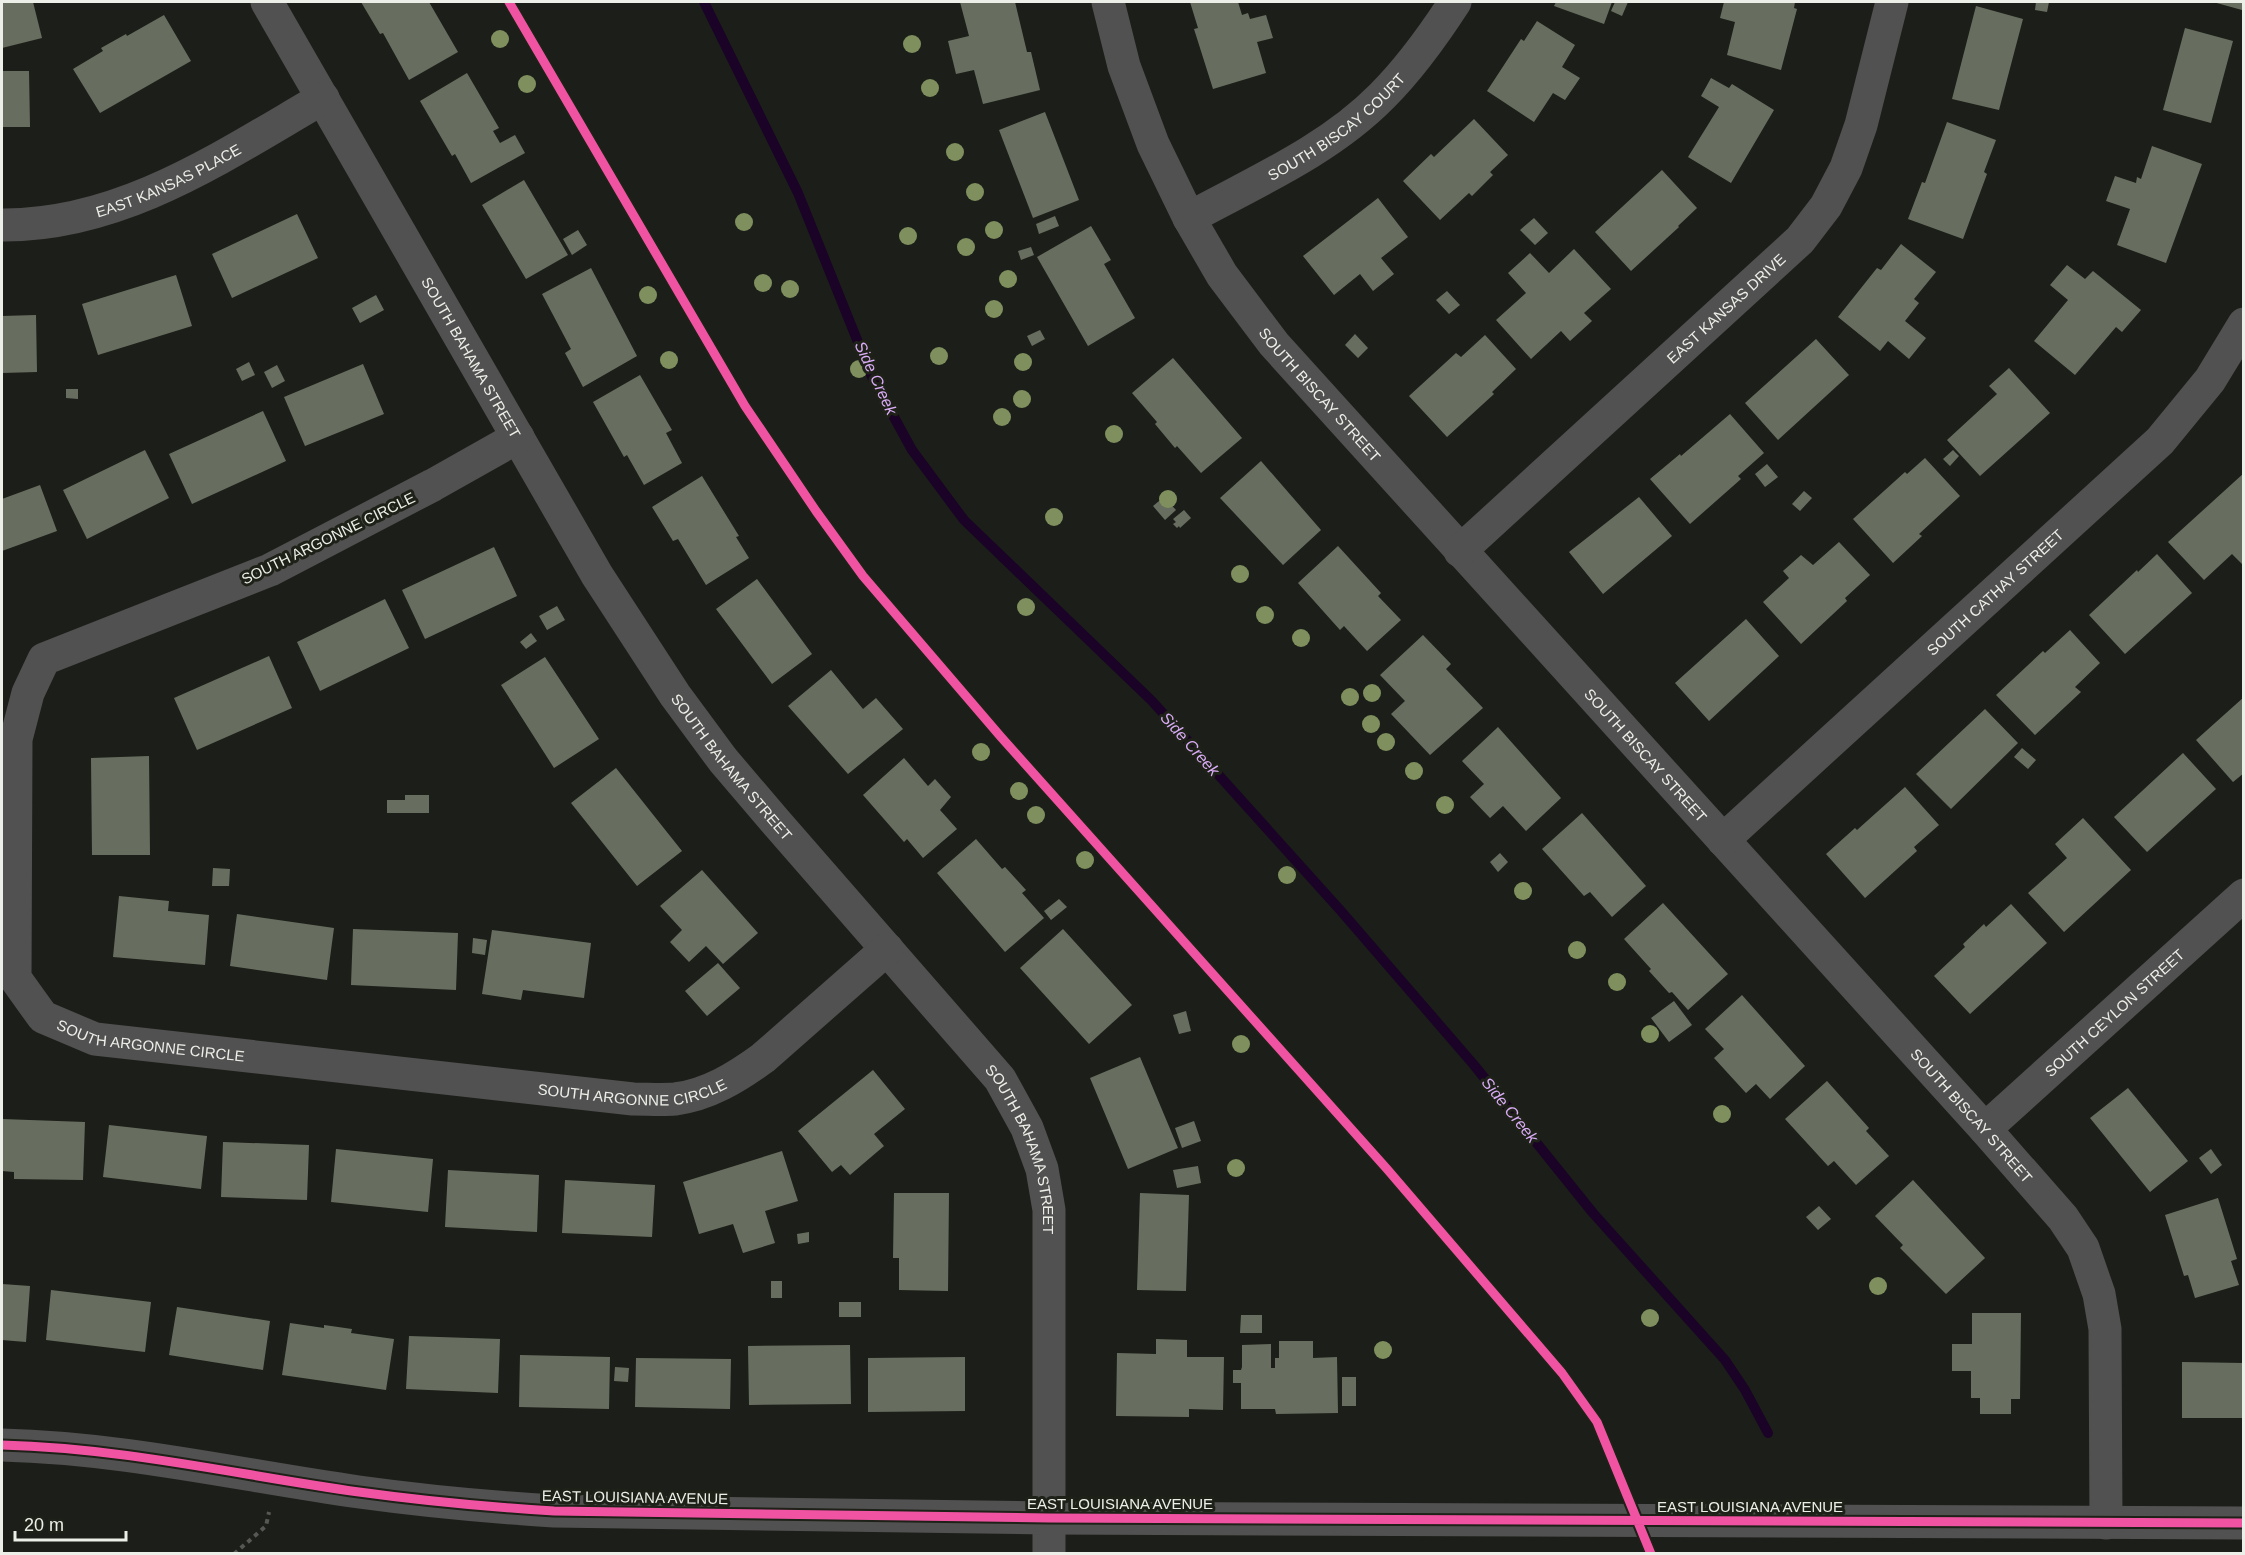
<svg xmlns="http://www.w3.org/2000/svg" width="2245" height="1555" font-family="Arial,sans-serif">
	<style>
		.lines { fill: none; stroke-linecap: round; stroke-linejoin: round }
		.stream { stroke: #1a0326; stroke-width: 10 }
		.building { fill: #686e5f }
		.path { stroke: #575755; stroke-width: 4; stroke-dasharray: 4.5 4.5; stroke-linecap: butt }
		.minor { stroke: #525151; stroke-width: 33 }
		.cycleway-casing { stroke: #1d2117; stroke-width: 13 }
		.cycleway { stroke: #f153a3; stroke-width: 9 }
		.tree { fill: #7f905e }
		.labels { text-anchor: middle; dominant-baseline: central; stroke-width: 6; stroke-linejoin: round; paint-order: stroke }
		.street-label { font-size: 15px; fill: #ecefe8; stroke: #1d2117 }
		.water-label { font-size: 16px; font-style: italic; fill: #daacf7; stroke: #1d2117 }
	</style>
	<rect width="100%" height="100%" fill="#1c1f19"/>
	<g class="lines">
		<path class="stream" d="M704 2 798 193 872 377 912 450 964 520 1152 701 1341 911 1474 1065 1593 1213 1725 1360 1745 1390 1768 1433"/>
	</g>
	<path class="building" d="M2 2H33L42 38 2 48Z
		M361 2H429L458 52 409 80 383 33 380 34Z
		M960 2H1015L1027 52H1031L1040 90 983 104 974 70 956 74 948 41 969 36Z
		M1190 2H1238L1242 15 1248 13 1250 19 1266 15 1273 38 1257 42 1266 73 1213 89 1194 29 1198 28Z
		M1556 2H1612L1604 24 1554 6Z
		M1615 2H1628L1622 16 1611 11Z
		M1724 2H1795L1794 8 1797 9 1781 70 1727 55 1735 22 1720 18Z
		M2036 2H2049L2047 12 2035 10Z
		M2213 2H2244L2242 10Z
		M1976 6 2023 19 1999 110 1952 99Z
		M164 15 191 61 100 113 73 69 103 51 101 48 126 34 127 36Z
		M1537 21 1575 45 1562 67 1580 78 1565 100 1553 93 1534 122 1487 91 1521 39 1524 41Z
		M2185 28 2233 41 2211 123 2163 110Z
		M2 71H29L30 127H2Z
		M467 73 499 128 493 131 500 143 515 135 525 153 471 183 455 154 452 156 420 101Z
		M1711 78 1729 88 1732 84 1774 110 1731 183 1688 157 1719 107 1701 96Z
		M1045 112 1079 200 1033 218 999 130Z
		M1474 119 1508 155 1490 172 1493 175 1472 196 1469 193 1440 220 1403 181 1431 154 1434 157Z
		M1947 122 1996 140 1984 172 1987 174 1963 239 1908 219 1922 182 1925 183Z
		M2152 146 2202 164 2166 263 2117 245 2130 209 2106 201 2115 176 2136 183 2137 177 2141 179Z
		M1662 170 1697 208 1678 226 1679 227 1631 271 1595 232Z
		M524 180 568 255 526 279 482 205Z
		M1378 198 1408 237 1381 258 1394 274 1373 291 1360 274 1334 295 1303 256Z
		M297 214 318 258 232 298 212 254Z
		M1055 216 1059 226 1039 234 1036 224Z
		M1534 218 1548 233 1535 245 1520 230Z
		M1091 226 1111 260 1104 264 1135 318 1088 346 1037 257Z
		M578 230 587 245 572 255 563 239Z
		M1901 244 1936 272 1914 299 1919 303 1905 321 1926 338 1909 359 1888 341 1880 351 1838 317 1877 268 1881 270Z
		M1031 247 1034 255 1021 260 1018 251Z
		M1574 249 1611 289 1584 313 1592 321 1570 341 1561 331 1531 359 1496 320 1526 293 1508 273 1530 253 1549 273Z
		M2067 265 2085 279 2093 271 2141 310 2122 332 2116 327 2075 375 2034 341 2068 300 2050 285Z
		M591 268 637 356 583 387 565 353 571 349 542 294Z
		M176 275 192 326 98 355 82 304Z
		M1447 291 1460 305 1449 314 1436 300Z
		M376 295 384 310 360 323 352 308Z
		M36 315 37 372 2 373V316Z
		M1040 330 1045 339 1032 346 1027 336Z
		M1355 334 1368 348 1358 358 1345 345Z
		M1485 335 1516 369 1492 392 1494 394 1447 437 1409 396 1456 353 1461 357Z
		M1816 339 1849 375 1778 440 1745 403Z
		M1173 358 1242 438 1201 473 1177 446 1175 448 1155 424 1157 422 1132 393Z
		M249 362 255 375 242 381 236 369Z
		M363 364 384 414 305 446 284 397Z
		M277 365 285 381 272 388 264 372Z
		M2009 368 2050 413 1980 476 1947 440 1997 394 1989 386Z
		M640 375 672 430 666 433 682 463 644 485 627 455 624 457 593 402Z
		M66 389H78V399L66 398Z
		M263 411 286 461 192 504 169 454Z
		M1730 414 1764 453 1738 476 1741 479 1690 524 1650 479 1680 454 1681 456Z
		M145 450 169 498 87 539 63 490Z
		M1953 450 1959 456 1950 466 1943 459Z
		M1925 458 1960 496 1919 534 1922 536 1893 563 1853 519 1905 472 1907 474Z
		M1261 461 1321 530 1283 565 1220 498Z
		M1767 464 1778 477 1765 487 1755 474Z
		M2244 473V566L2232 554 2204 580 2168 542Z
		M702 476 739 536 736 537 749 558 706 585 678 539 673 541 652 507Z
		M40 485 57 531 2 551V499Z
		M1804 491 1812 498 1800 511 1792 504Z
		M1164 497 1176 510 1165 520 1153 506Z
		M1639 497 1672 536 1603 594 1569 552Z
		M1184 510 1191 518 1180 528 1179 526 1177 528 1173 524 1176 522 1173 519Z
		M1839 542 1870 575 1845 598 1847 601 1801 644 1763 602 1789 578 1783 571 1801 555 1813 565Z
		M1338 546 1381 593 1378 596 1401 620 1367 651 1344 626 1340 630 1298 583Z
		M494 547 517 596 425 639 402 590Z
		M2157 554 2192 593 2125 654 2089 615 2137 570 2138 572Z
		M757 579 812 654 772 684 716 609Z
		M385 599 409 648 320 691 297 642Z
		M557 606 565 620 547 630 539 616Z
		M1746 619 1779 656 1709 721 1675 683Z
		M2070 630 2100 663 2075 687 2081 692 2035 735 1996 695 2043 651 2045 653Z
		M531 633 537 641 526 649 520 642Z
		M1423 635 1451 664 1446 669 1483 708 1430 755 1391 714 1405 701 1380 675Z
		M269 656 292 708 197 750 174 698Z
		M545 657 599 739 554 768 501 685Z
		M831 670 863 709 876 698 903 729 848 774 788 706Z
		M2244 697V773L2233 782 2196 740Z
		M1985 709 2018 743 1951 809 1916 774Z
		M1498 727 1561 798 1526 831 1503 806 1490 818 1470 797 1484 784 1462 761Z
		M2022 748 2036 760 2028 769 2014 757Z
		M2183 753 2216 789 2147 852 2114 817Z
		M149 756 150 855H92L91 758Z
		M904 758 928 786 935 779 951 797 940 810 957 829 923 858 907 839 904 842 863 795Z
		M616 768 682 851 637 886 571 803Z
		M1905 787 1939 825 1914 847 1917 851 1865 898 1826 854 1855 828 1857 830Z
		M405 795H429V813H387V800H405Z
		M1582 813 1646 886 1612 917 1590 892 1584 896 1542 849Z
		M2083 818 2131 870 2064 932 2028 893 2067 858 2055 844Z
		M976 839 1002 869 1005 867 1026 890 1022 893 1044 918 1005 952 937 873Z
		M1500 853 1508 862 1498 872 1490 862Z
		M213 868 230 869 229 886H212Z
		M702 870 758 933 723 964 706 946 689 962 670 942 682 930 660 906Z
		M119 896 169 901 168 911 209 915 205 965 113 957Z
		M1059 899 1067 907 1051 920 1044 911Z
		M1663 903 1728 974 1688 1010 1672 992 1669 993 1649 971 1651 969 1624 939Z
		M2011 904 2047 943 1970 1014 1934 976 1965 947 1963 944 1984 924 1986 927Z
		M237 914 334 928 327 980 230 966Z
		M353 929 458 933 456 990 351 985Z
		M1063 929 1132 1005 1089 1044 1020 968Z
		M492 930 591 943 584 998 523 990 521 1000 482 994Z
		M473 938 487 940 485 955 472 953Z
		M718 963 740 988 707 1016 685 991Z
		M1742 995 1805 1066 1770 1099 1756 1084 1746 1093 1714 1058 1724 1049 1705 1029Z
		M1674 1001 1692 1025 1669 1042 1651 1018Z
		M1186 1011 1191 1031 1179 1034 1173 1015Z
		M1140 1057 1178 1148 1128 1169 1090 1078Z
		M873 1070 905 1109 874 1134 884 1146 850 1175 841 1165 832 1172 798 1131Z
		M1827 1081 1869 1128 1866 1131 1889 1156 1856 1185 1834 1161 1828 1166 1785 1119Z
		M2128 1088 2188 1161 2150 1192 2090 1118Z
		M2 1119 85 1122 83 1180 14 1179V1172L2 1171Z
		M1194 1121 1201 1141 1182 1148 1175 1128Z
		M109 1125 207 1136 201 1189 103 1177Z
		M223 1142 309 1145 307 1200 221 1197Z
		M336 1149 433 1159 428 1212 331 1202Z
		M2211 1149 2222 1165 2211 1174 2199 1158Z
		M782 1151 798 1201 765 1211 775 1243 743 1253 733 1224 699 1234 683 1182Z
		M1198 1166 1201 1183 1177 1188 1173 1170Z
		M448 1170 539 1175 537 1232 445 1227Z
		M565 1180 655 1185 652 1237 562 1233Z
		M1913 1180 1985 1258 1946 1294 1900 1248 1903 1245 1875 1216Z
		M894 1193H949L948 1291 899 1290V1258H893Z
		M1140 1193 1189 1195 1186 1291 1137 1290Z
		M2218 1198 2237 1259 2231 1261 2239 1285 2195 1298 2188 1275 2184 1276 2165 1215Z
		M1819 1206 1831 1219 1818 1230 1806 1217Z
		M809 1232V1242L798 1244 797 1234Z
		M771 1281H782V1298H771Z
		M2 1284 30 1286 26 1342 2 1340Z
		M51 1290 151 1302 145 1352 46 1340Z
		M839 1302H861V1317H839Z
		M177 1307 270 1321 263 1370 169 1355Z
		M1972 1313H2021L2020 1399H2011V1414H1980V1398H1971V1371H1952V1344H1972Z
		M1241 1315H1262V1333H1240Z
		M290 1323 324 1328V1325L352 1329 351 1333 394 1339 386 1390 282 1375Z
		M409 1336 500 1339 498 1393 406 1389Z
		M1156 1339 1187 1340V1357H1224L1223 1410 1189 1409V1417L1116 1416 1117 1353 1156 1354Z
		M1279 1341H1313V1358L1337 1357 1338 1413 1276 1414 1275 1409H1241V1383H1233V1370H1241L1242 1367V1345L1271 1344V1368H1275V1358H1279Z
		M850 1345 851 1404 749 1405 748 1346Z
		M520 1355 610 1357 609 1409 519 1407Z
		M965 1357V1411L868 1412V1358Z
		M636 1358 731 1359 730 1409 635 1407Z
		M2182 1362 2244 1363V1418H2182Z
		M615 1367 629 1368 628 1382 614 1381Z
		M1342 1377H1356V1406H1342Z"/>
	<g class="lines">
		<path class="path" d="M234 1554 266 1526 269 1512"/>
		<g class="minor">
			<path id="s1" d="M267 2 597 575 675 695 723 760 775 821 1000 1079 1027 1128 1042 1169 1049 1210V1554"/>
			<path id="s2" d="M1108 2 1124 66 1153 144 1189 218 1222 275 1274 344 1985 1129 2063 1218 2083 1248 2099 1294 2105 1329 2106 1523"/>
			<path id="s3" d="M1189 218C1255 182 1329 150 1382 96 1411 67 1433 36 1455 2"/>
			<path id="s4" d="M2 225C122 226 223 156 323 98"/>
			<path id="s5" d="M518 437 433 485 270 570 44 659 28 693 16 739 15 978 43 1017 95 1039 633 1099C647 1099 662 1100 675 1099 708 1095 737 1077 763 1058L887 949"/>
			<path id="s6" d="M1460 551 1800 240 1826 206 1846 168 1861 125 1892 2"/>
			<path id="s7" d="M1723 840 2160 441 2210 380 2244 324"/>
			<path id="s8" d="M1985 1129 2244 895"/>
			<path d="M2 1445C124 1448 238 1475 359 1492 424 1501 489 1507 554 1511L1049 1518 2244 1523"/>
		</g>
		<defs>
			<path id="cycleway" d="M509 2 745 406 816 511 863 576 1001 737 1387 1169 1562 1373 1597 1422 1651 1554
				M2 1445C124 1448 238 1475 359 1492 424 1501 489 1507 554 1511L1049 1518 2244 1523"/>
		</defs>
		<use href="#cycleway" class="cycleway-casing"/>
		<use href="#cycleway" class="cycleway"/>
	</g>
	<g class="tree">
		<circle cx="500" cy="39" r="9"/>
		<circle cx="912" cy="44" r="9"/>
		<circle cx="527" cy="84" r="9"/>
		<circle cx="930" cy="88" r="9"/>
		<circle cx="955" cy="152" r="9"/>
		<circle cx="975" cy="192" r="9"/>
		<circle cx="744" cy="222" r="9"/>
		<circle cx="994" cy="230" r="9"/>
		<circle cx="908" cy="236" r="9"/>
		<circle cx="966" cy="247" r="9"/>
		<circle cx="1008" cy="279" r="9"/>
		<circle cx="763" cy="283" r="9"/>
		<circle cx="790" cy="289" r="9"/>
		<circle cx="648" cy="295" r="9"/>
		<circle cx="994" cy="309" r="9"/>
		<circle cx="939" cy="356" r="9"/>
		<circle cx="669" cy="360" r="9"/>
		<circle cx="1023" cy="362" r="9"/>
		<circle cx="859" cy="369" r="9"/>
		<circle cx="1022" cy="399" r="9"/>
		<circle cx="1002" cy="417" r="9"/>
		<circle cx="1114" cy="434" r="9"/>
		<circle cx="1168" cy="499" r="9"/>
		<circle cx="1054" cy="517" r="9"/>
		<circle cx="1240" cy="574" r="9"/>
		<circle cx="1026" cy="607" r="9"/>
		<circle cx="1265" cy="615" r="9"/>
		<circle cx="1301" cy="638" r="9"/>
		<circle cx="1372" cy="693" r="9"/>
		<circle cx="1350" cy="697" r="9"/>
		<circle cx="1371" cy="724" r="9"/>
		<circle cx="1386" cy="742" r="9"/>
		<circle cx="981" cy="752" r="9"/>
		<circle cx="1414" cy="771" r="9"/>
		<circle cx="1019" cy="791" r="9"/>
		<circle cx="1445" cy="805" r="9"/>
		<circle cx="1036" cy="815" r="9"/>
		<circle cx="1085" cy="860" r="9"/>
		<circle cx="1287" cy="875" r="9"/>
		<circle cx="1523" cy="891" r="9"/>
		<circle cx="1577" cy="950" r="9"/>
		<circle cx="1617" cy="982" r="9"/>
		<circle cx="1650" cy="1034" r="9"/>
		<circle cx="1241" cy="1044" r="9"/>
		<circle cx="1722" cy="1114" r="9"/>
		<circle cx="1236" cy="1168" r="9"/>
		<circle cx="1878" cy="1286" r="9"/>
		<circle cx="1650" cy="1318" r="9"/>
		<circle cx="1383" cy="1350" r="9"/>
	</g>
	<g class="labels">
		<g class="street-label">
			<text stroke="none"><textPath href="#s3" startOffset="174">SOUTH BISCAY COURT</textPath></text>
			<text stroke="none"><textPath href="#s4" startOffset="174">EAST KANSAS PLACE</textPath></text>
			<text stroke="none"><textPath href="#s6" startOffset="360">EAST KANSAS DRIVE</textPath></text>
			<text stroke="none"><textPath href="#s1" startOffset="410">SOUTH BAHAMA STREET</textPath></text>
			<text stroke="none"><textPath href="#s2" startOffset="452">SOUTH BISCAY STREET</textPath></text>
			<text transform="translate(328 538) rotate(-26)">SOUTH ARGONNE CIRCLE</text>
			<text stroke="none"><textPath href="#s7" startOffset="368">SOUTH CATHAY STREET</textPath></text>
			<text stroke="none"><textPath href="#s2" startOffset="938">SOUTH BISCAY STREET</textPath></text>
			<text stroke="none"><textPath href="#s1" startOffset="896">SOUTH BAHAMA STREET</textPath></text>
			<text stroke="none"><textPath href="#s8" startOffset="174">SOUTH CEYLON STREET</textPath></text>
			<text stroke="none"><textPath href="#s5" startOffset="1008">SOUTH ARGONNE CIRCLE</textPath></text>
			<text stroke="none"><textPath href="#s5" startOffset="1494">SOUTH ARGONNE CIRCLE</textPath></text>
			<text stroke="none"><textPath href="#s2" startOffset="1424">SOUTH BISCAY STREET</textPath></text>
			<text stroke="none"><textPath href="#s1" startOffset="1382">SOUTH BAHAMA STREET</textPath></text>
			<text transform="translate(635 1497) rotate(1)">EAST LOUISIANA AVENUE</text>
			<text x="1120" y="1503">EAST LOUISIANA AVENUE</text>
			<text x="1750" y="1506">EAST LOUISIANA AVENUE</text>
		</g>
		<g class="water-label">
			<text transform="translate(876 378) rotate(65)">Side Creek</text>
			<text transform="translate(1190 744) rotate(48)">Side Creek</text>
			<text transform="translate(1510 1110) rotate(51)">Side Creek</text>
		</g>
	</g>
	<rect width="2245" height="1555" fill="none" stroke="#ecefe8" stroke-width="6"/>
	<path d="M15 1531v9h111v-9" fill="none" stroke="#ecefe8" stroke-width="3"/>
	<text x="24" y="1531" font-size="18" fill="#ecefe8" stroke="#1d2117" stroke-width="4.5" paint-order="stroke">20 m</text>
</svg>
